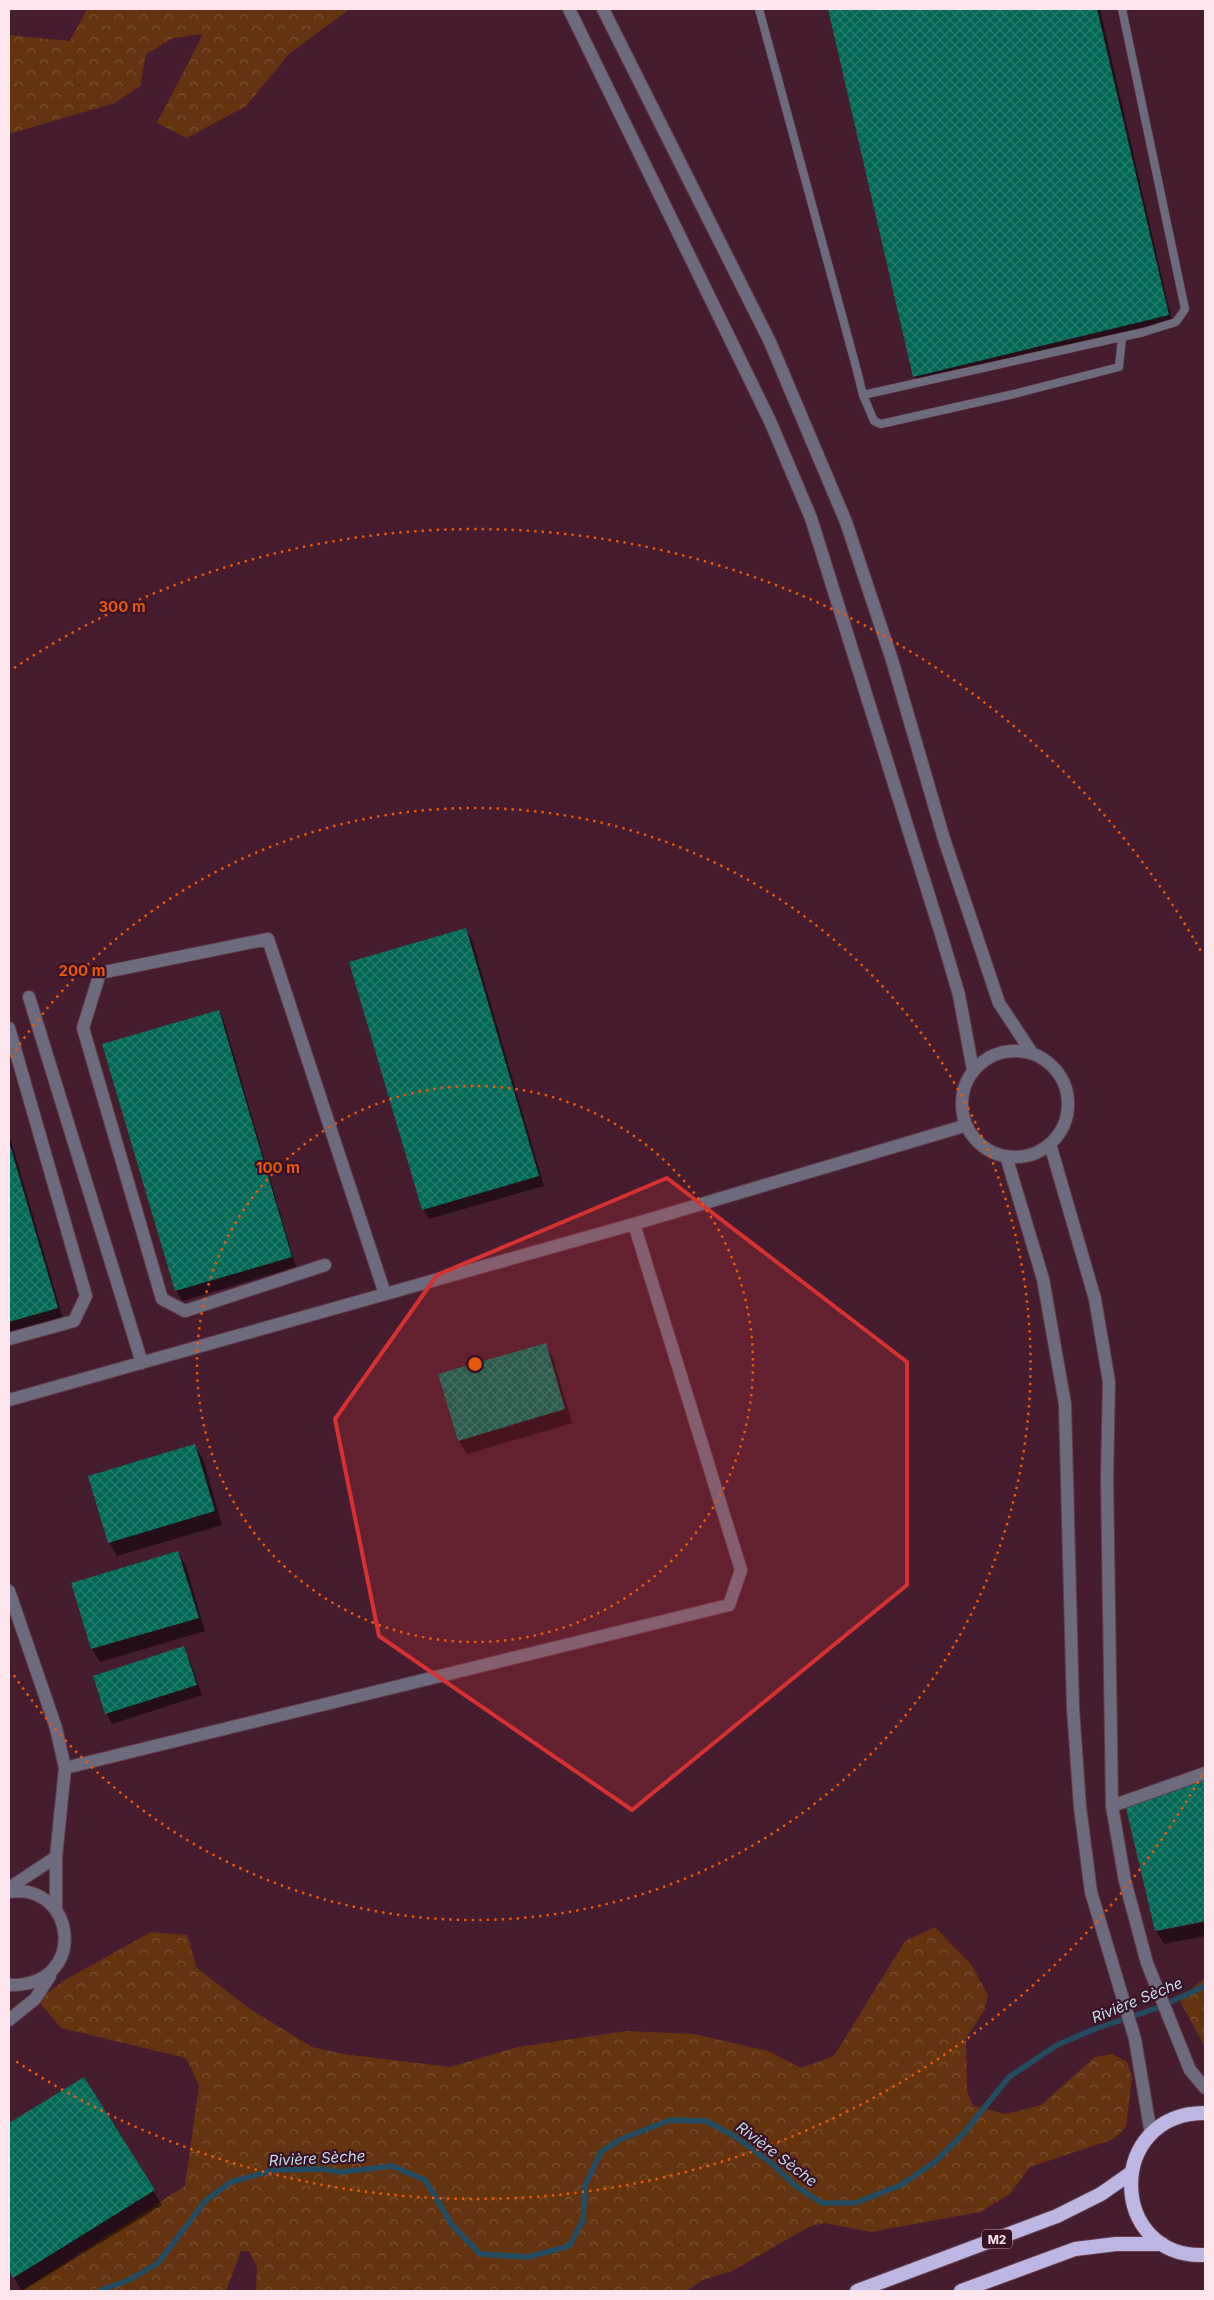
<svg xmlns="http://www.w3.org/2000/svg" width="1214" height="2300" font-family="Inter,sans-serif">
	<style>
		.forest { fill: url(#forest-crowns) }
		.shadow { fill: #0007 }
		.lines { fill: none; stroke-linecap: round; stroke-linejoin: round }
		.stream { stroke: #234c62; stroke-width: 5.5 }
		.building { fill: url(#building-cross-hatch) }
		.service-casing { stroke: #633c4d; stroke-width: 9 }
		.minor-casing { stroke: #633c4d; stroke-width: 14 }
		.tertiary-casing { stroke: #633c4d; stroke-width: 14 }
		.trunk-casing { stroke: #633c4d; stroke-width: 16 }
		.service { stroke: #6e6b7f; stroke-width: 8 }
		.minor { stroke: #6e6b7f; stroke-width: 12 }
		.tertiary { stroke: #6e6b7f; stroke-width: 12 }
		.trunk { stroke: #bdb5e2; stroke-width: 14 }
		.marked { fill: #d83132; fill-opacity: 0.2; stroke: #d83132; stroke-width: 4; stroke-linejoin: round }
		.ring { fill: none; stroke: #e8590c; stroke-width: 2.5; stroke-dasharray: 2.5 5 }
		.labels { text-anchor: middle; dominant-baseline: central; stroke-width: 4.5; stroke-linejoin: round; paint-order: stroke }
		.shield { fill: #3a1225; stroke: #c2a6b1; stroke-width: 1 }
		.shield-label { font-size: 12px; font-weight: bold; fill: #fce5ed }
		.water-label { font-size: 15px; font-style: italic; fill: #c2ddec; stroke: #3a1225 }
		.centre { fill: #e8590c; stroke: #3a1225; stroke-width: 2.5 }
		.ring-label { font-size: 15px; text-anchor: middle; font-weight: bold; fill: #e8590c; stroke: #3a1225; stroke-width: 4.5; stroke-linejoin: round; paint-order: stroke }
	</style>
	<defs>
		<pattern id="forest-crowns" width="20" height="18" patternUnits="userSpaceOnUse" patternTransform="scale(1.25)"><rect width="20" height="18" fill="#63340f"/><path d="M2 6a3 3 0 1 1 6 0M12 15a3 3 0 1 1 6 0" fill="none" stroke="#7a5132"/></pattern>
		<pattern id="building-cross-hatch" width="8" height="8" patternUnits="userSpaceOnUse" patternTransform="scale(1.25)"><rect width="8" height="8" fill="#006854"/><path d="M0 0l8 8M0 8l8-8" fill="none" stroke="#267d6d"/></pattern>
	</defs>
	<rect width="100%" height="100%" fill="#461c2f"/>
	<path class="forest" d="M87 9H350L290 53 246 106 187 138 157 123 203 34 173 38 146 54 140 86 115 103 9 134V35L70 41Z
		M935 1927 971 1964 988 1995 984 2011 966 2038 967 2091 973 2106 1006 2114 1041 2105 1095 2057 1112 2054 1127 2062 1132 2078 1126 2127 1114 2139 1030 2167 1010 2194 980 2212 871 2232 824 2223 809 2227 732 2271 703 2280 686 2291H256L257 2267 249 2251H241L226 2291H21L185 2186 199 2085 186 2058 61 2028 38 2001 63 1981 151 1932 187 1935 197 1968 250 2009 312 2047 343 2054 450 2067 518 2047 626 2031 694 2034 768 2051 801 2068 834 2056 905 1941Z
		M1205 1978V2047L1179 1999Z"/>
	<path class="shadow" d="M829 9H1100L1173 325 920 386 914 376Z
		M466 930 472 940 544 1186 429 1219 423 1209Z
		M219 1011 224 1021 296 1267 182 1301 176 1290Z
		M9 1134 63 1318 9 1334Z
		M545 1344 553 1358 572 1423 467 1454 459 1441Z
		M195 1446 203 1459 222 1525 117 1556 109 1542Z
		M178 1552 186 1566 205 1631 100 1662 92 1649 72 1583Z
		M183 1648 189 1658 202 1695 112 1724 107 1714 95 1677Z
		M1205 1780V1920L1158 1929V1931L1205 1922V1936L1164 1944 1156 1930 1126 1805Z
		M84 2079 162 2205 22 2291 9 2270V2125Z"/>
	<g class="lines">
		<path class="stream" d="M99 2291 129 2280 158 2263 206 2200 231 2182 273 2170 322 2169 342 2172 392 2166 425 2180 452 2225 480 2254 528 2257 569 2246 583 2220 585 2185 601 2152 621 2139 670 2120 706 2121 736 2137 771 2163 797 2187 822 2203H855L901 2185 936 2161 964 2133 1009 2077 1057 2045 1092 2030 1157 2008 1205 1986"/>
	</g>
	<path class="building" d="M828 9H1097L1169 315 913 377Z
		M466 928 539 1176 422 1210 349 962Z
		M219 1010 292 1257 175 1291 102 1044Z
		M9 1142 58 1308 9 1322Z
		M546 1343 565 1409 458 1441 438 1374Z
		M195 1444 215 1511 108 1543 88 1476Z
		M178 1551 199 1618 91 1649 71 1583Z
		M184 1646 197 1685 105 1714 93 1676Z
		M1205 1779V1921L1155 1931 1125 1804Z
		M84 2077 155 2190 13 2278 9 2271V2123Z"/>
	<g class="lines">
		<defs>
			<path id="service" d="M759 9 856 367 863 395 874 421 881 424 1014 394 1119 367 1122 337
				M863 395 1144 332 1176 322 1185 309 1122 9"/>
			<path id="minor" d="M29 997 142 1363
				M9 1028 86 1296 74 1321 9 1339
				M325 1265 185 1311 162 1299 83 1028 100 973 268 939 385 1294
				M9 1400 634 1224 964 1126
				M9 1591 56 1728 65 1768 56 1857V1910
				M65 1768 729 1605 741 1570 634 1224
				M1112 1806 1205 1773
				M9 1888 56 1857
				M9 1892C76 1881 90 1987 9 1985
				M9 2020 35 1999 50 1976"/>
			<path id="tertiary" d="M569 9 770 421 811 518 941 934 959 995 973 1070
				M603 9 770 342 846 522 892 660 944 839 999 1003 1032 1053
				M962 1104a53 53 0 1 1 106 0a53 53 0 1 1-106 0Z
				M1050 1144 1095 1299 1109 1382 1107 1477 1112 1806 1125 1881 1147 1963 1190 2070 1205 2088
				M1006 1156 1043 1279 1065 1404 1073 1708 1080 1807 1091 1892 1135 2039 1151 2134"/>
			<path id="trunk" d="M1205 2113C1105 2113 1108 2259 1205 2255
				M857 2291 1057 2216 1101 2194 1131 2173
				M961 2291 1075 2249 1116 2244H1162"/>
		</defs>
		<use href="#service" class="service-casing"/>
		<use href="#minor" class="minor-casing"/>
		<use href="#tertiary" class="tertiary-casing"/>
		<use href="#trunk" class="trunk-casing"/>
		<use href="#service" class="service"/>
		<use href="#minor" class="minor"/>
		<use href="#tertiary" class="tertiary"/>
		<use href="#trunk" class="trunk"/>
	</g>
	<path class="marked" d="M667 1178 907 1362V1585L632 1810 379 1636 335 1419 437 1275Z"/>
	<g class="ring">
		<circle cx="475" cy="1364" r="278"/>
		<path d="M11 1057A556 556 0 1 1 11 1671"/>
		<path d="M1202 1775A835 835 0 0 1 14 2060M14 668A835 835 0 0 1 1202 953"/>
	</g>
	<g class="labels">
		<rect class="shield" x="982" y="2229.5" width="30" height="19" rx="4"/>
		<g class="shield-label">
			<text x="997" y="2239">M2</text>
		</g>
		<g class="water-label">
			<text transform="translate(1137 2000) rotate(-22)">Rivière Sèche</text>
			<text transform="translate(777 2154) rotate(37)">Rivière Sèche</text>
			<text transform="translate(317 2158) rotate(-3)">Rivière Sèche</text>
		</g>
	</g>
	<circle cx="475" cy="1364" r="8" class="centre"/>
	<g class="ring-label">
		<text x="122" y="612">300 m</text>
		<text x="82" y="976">200 m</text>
		<text x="278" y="1173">100 m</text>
	</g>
	<rect width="1214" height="2300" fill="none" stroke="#fce5ed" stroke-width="20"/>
</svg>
